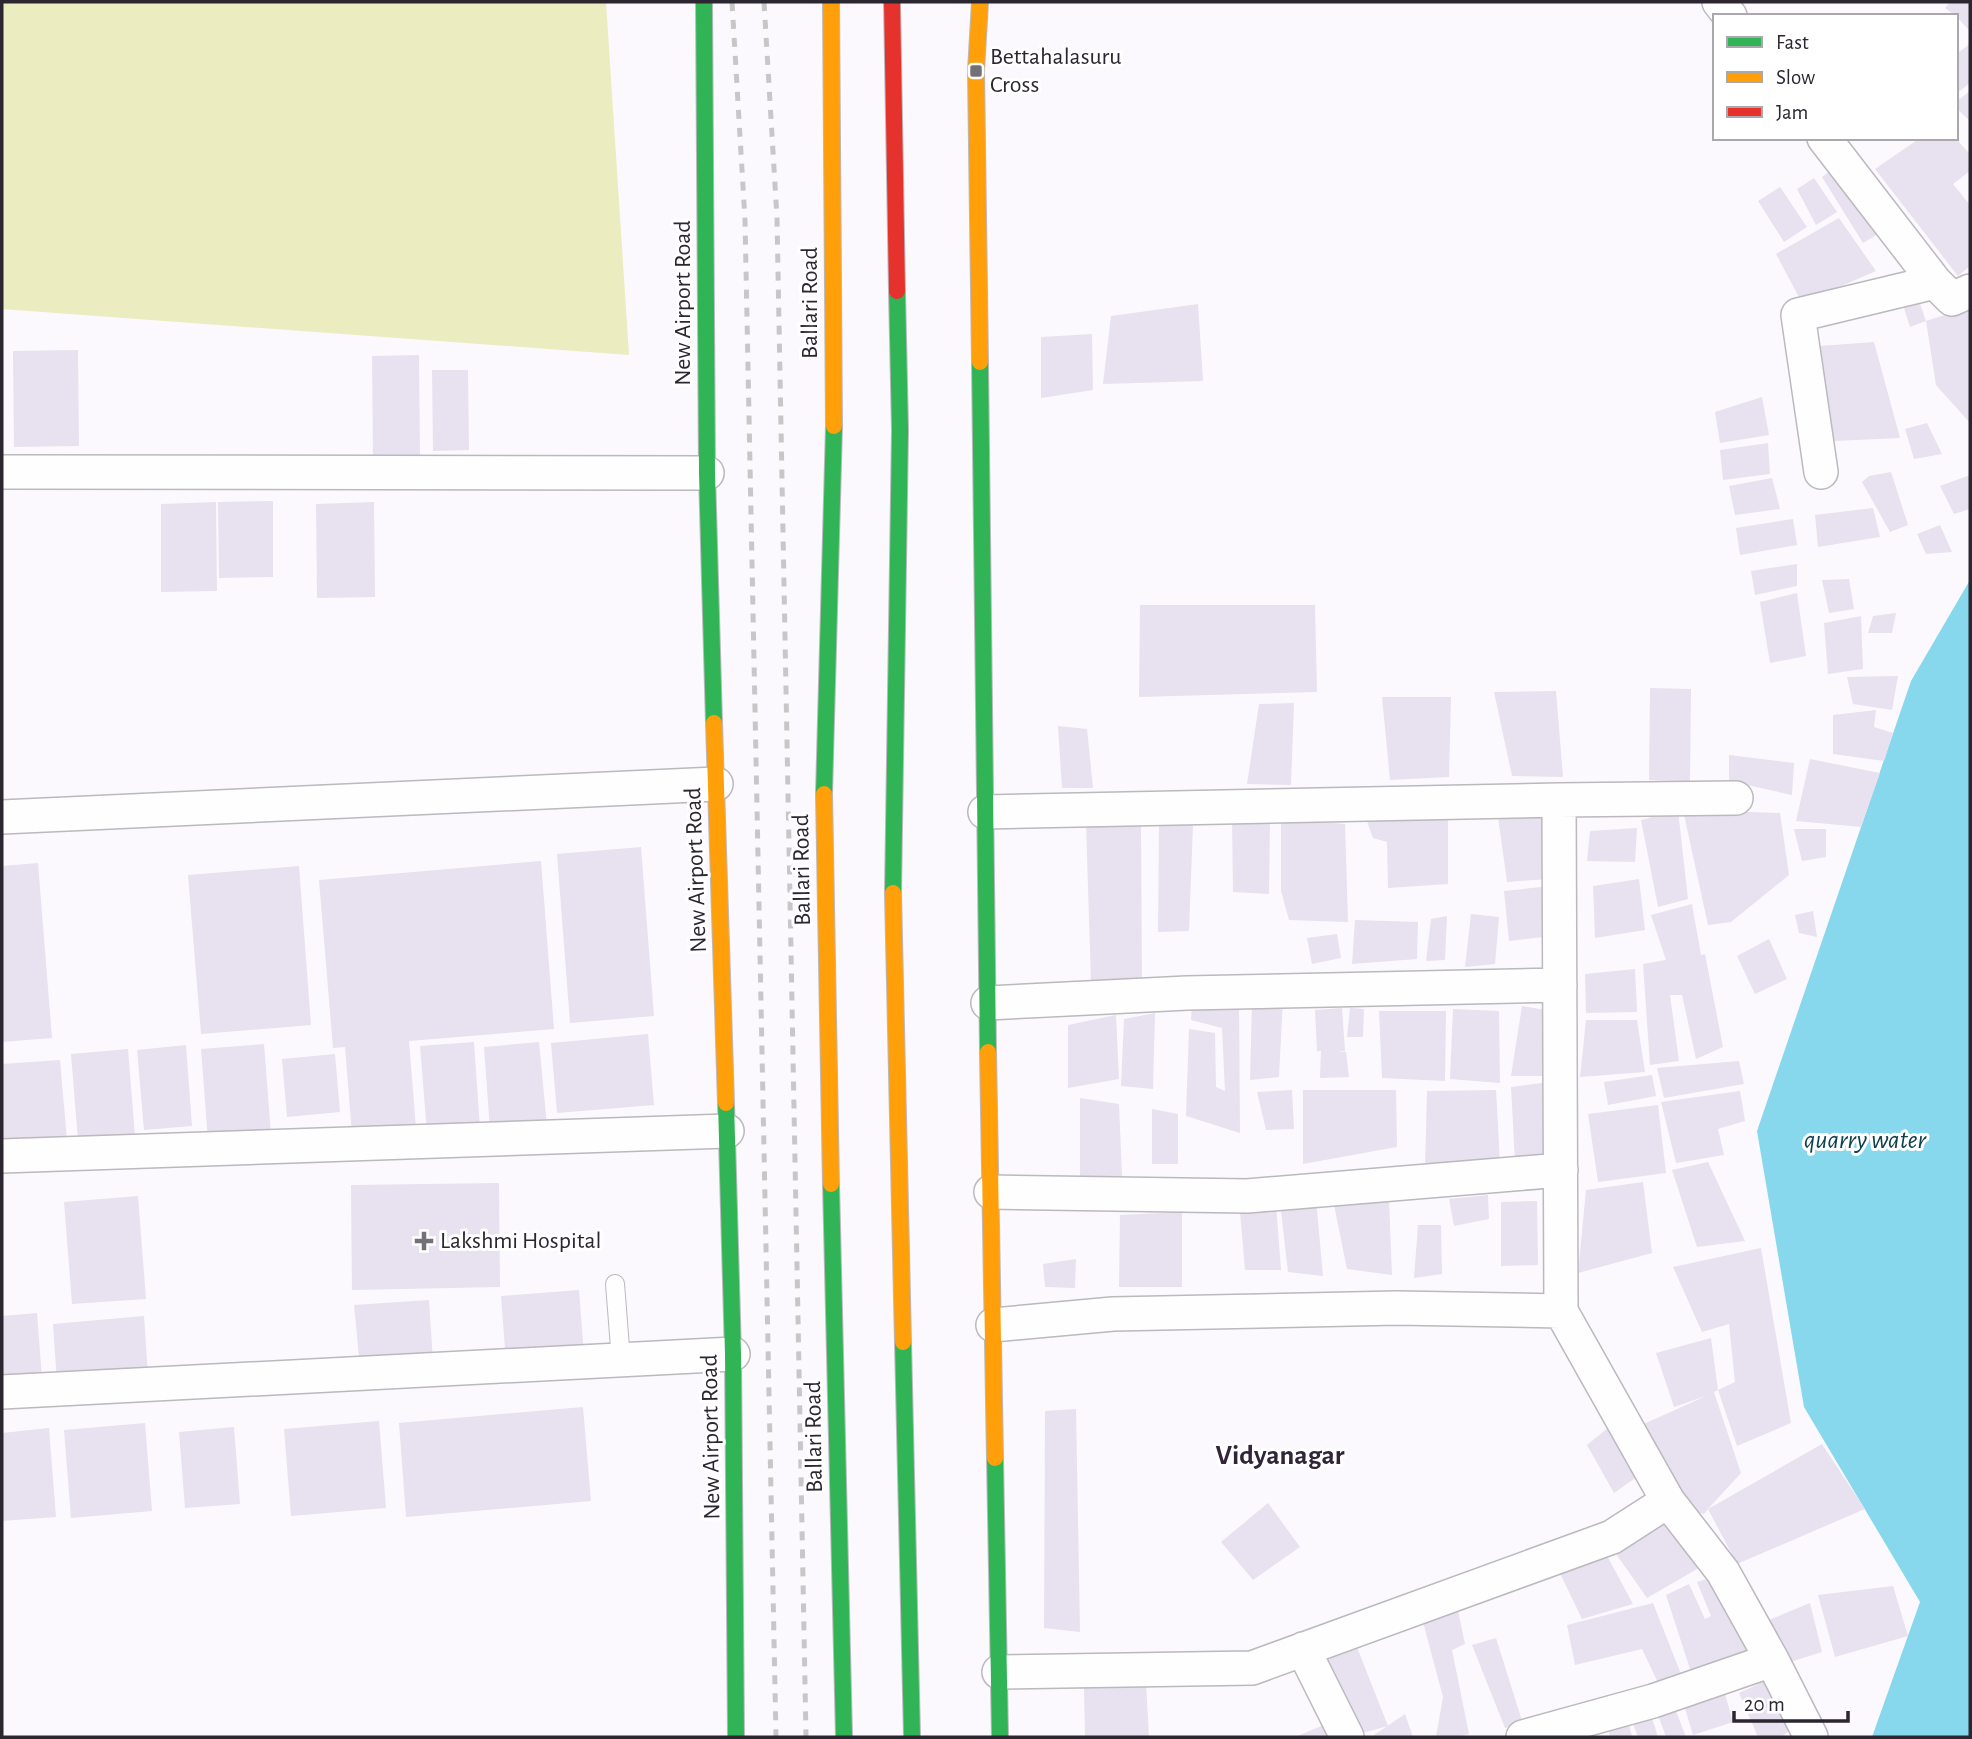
<svg xmlns="http://www.w3.org/2000/svg" width="1972" height="1739" font-family="'Alegreya Sans',sans-serif">
	<style>
		.green { fill: #ebecc0 }
		.water { fill: #87d7ed }
		.building { fill: #e8e1ef }
		.lines { fill: none; stroke-linecap: round; stroke-linejoin: round }
		.lane-casing { stroke: #bbb8be; stroke-width: 20 }
		.street-casing { stroke: #bbb8be; stroke-width: 36 }
		.fast-casing { stroke: #bbb8be; stroke-width: 18 }
		.slow-casing { stroke: #bbb8be; stroke-width: 18 }
		.jam-casing { stroke: #bbb8be; stroke-width: 18 }
		.lane { stroke: #fefeff; stroke-width: 18 }
		.street { stroke: #fefeff; stroke-width: 33 }
		.fast { stroke: #30b455; stroke-width: 16 }
		.slow { stroke: #ff9f0a; stroke-width: 16 }
		.jam { stroke: #e5322d; stroke-width: 16 }
		.rail { stroke: #c8c7c8; stroke-width: 5; stroke-dasharray: 9 9; stroke-linecap: butt }
		.poi-dot { fill: #747077; stroke: #fff; stroke-width: 2.5 }
		.labels { text-anchor: middle; dominant-baseline: central; stroke-width: 6; stroke-linejoin: round; paint-order: stroke }
		.poi-label { font-size: 24px; fill: #2b262f; stroke: #fff; text-anchor: start }
		.street-label { font-size: 24px; fill: #2b262f; stroke: #fff }
		.water-label { font-size: 26px; font-style: italic; fill: #0d414e; stroke: #fff }
		.quarter-label { font-size: 28px; font-weight: bold; fill: #302539; stroke: #fff }
	</style>
	<rect width="100%" height="100%" fill="#fbf9fd"/>
	<path class="green" d="M2 2H606L629 355 2 309Z"/>
	<path class="water" d="M1970 580V1737H1872L1920 1602 1804 1407 1757 1131 1911 681Z"/>
	<path class="building" d="M1950 2H1970V31L1956 16 1945 8Z
		M1970 44V83L1956 94V54Z
		M1970 91V121L1956 108V102Z
		M1920 138H1955L1970 154V171L1953 184 1970 205V266L1958 276 1875 169Z
		M1839 164 1885 230 1863 243 1822 177Z
		M1814 178 1837 212 1816 225 1797 189Z
		M1780 187 1807 227 1784 242 1758 201Z
		M1839 218 1876 271 1802 303 1776 254Z
		M1917 295 1926 321 1970 307V423L1936 385 1926 321 1910 327 1902 302Z
		M1198 304 1203 381 1103 384 1111 316Z
		M1092 334 1093 390 1041 398V337Z
		M1874 342 1900 438 1834 441 1819 346Z
		M78 350 79 446 14 447 13 351Z
		M419 355 420 457 373 458 372 356Z
		M432 370H468L469 450 433 451Z
		M1762 397 1769 435 1720 443 1715 412Z
		M1927 423 1942 454 1914 459 1905 429Z
		M1768 443 1770 474 1723 480 1720 450Z
		M1891 472 1908 525 1890 532 1862 482 1869 476Z
		M1970 475V509L1954 514 1940 486Z
		M1772 478 1780 509 1735 515 1729 486Z
		M273 501V577L219 578 218 502Z
		M216 502 217 591 161 592V504Z
		M374 502 375 597 317 598 316 504Z
		M1873 508 1880 537 1818 547 1815 515Z
		M1793 519 1797 545 1740 555 1736 528Z
		M1940 525 1952 552 1926 554 1917 534Z
		M1797 564V586L1755 595 1751 571Z
		M1849 579 1854 609 1829 613 1822 580Z
		M1797 593 1806 656 1770 663 1760 602Z
		M1140 605H1315L1317 692 1139 697Z
		M1896 613 1892 633H1868L1873 616Z
		M1861 616 1863 669 1828 674 1824 623Z
		M1898 676 1892 710 1853 704 1847 677Z
		M1650 688 1691 689 1690 782 1649 780Z
		M1556 691 1563 777 1512 776 1494 692Z
		M1382 697H1451L1449 777 1390 780Z
		M1294 703 1291 785 1247 784 1259 704Z
		M1876 710 1874 727 1893 733 1884 761 1833 754V715Z
		M1058 726 1087 729 1093 788H1062Z
		M1729 755 1794 763 1792 795 1729 781Z
		M1810 759 1880 773 1861 827 1796 821Z
		M1448 809V884L1388 888 1387 842 1373 838 1364 813Z
		M1678 810 1688 899 1658 907 1641 820Z
		M1683 810 1780 813 1789 875 1731 922 1708 925Z
		M1545 816 1548 879 1507 882 1498 817Z
		M1232 818H1270L1269 894 1233 892Z
		M1281 819 1345 824 1348 922 1289 920 1281 891Z
		M1086 823 1141 825 1142 980 1091 983Z
		M1159 825H1193L1189 931 1158 932Z
		M1637 828 1635 862 1587 861 1590 831Z
		M1794 829H1826V857L1802 861Z
		M641 847 654 1016 570 1023 557 854Z
		M541 861 554 1029 409 1041 416 1128 352 1134 345 1047 333 1048 319 880Z
		M38 863 52 1038 2 1042V866Z
		M299 866 311 1025 201 1034 188 875Z
		M1639 879 1645 930 1595 938 1593 886Z
		M1551 886V936L1509 941 1504 891Z
		M1692 904 1701 955 1705 954 1723 1047 1696 1059 1682 995H1670L1679 1061 1650 1065 1643 964 1666 960 1651 915Z
		M1813 911 1817 937 1799 933 1795 915Z
		M1471 914 1499 917 1495 964 1465 967Z
		M1447 916 1445 960 1426 961 1431 919Z
		M1355 920 1418 922 1417 959 1352 964Z
		M1337 934 1341 958 1312 964 1307 938Z
		M1769 939 1787 979 1755 994 1737 956Z
		M1635 969 1637 1012 1586 1013 1585 974Z
		M1283 998 1279 1077 1250 1080 1252 1002Z
		M1239 1001 1240 1133 1186 1116 1189 1029 1215 1033 1216 1087 1225 1091 1222 1028 1191 1020 1192 1005Z
		M1522 1006 1551 1011 1544 1076H1511Z
		M1342 1008 1345 1051H1338L1346 1052 1349 1077 1320 1078 1321 1051H1317L1315 1010Z
		M1350 1008 1364 1009 1363 1037H1347Z
		M1453 1009 1499 1011 1500 1083 1450 1079Z
		M1379 1011H1446L1445 1081 1382 1078Z
		M1155 1013 1153 1089 1121 1086 1124 1019Z
		M1116 1015 1119 1079 1068 1088V1025Z
		M1586 1020H1637L1645 1072 1580 1077Z
		M648 1034 654 1105 557 1113 551 1043Z
		M474 1042 480 1128 427 1133 420 1046Z
		M539 1042 547 1126 490 1130 484 1047Z
		M264 1044 271 1134 208 1140 201 1049Z
		M186 1045 192 1126 144 1130 137 1050Z
		M128 1049 135 1136 78 1141 71 1054Z
		M335 1054 340 1112 287 1117 282 1059Z
		M60 1060 67 1140 2 1146V1064Z
		M1739 1061 1744 1084 1664 1098 1657 1068Z
		M1652 1075 1656 1096 1608 1105 1604 1082Z
		M1542 1083 1547 1158 1515 1163 1511 1087Z
		M1292 1090 1294 1129 1266 1130 1257 1092Z
		M1303 1090H1396L1397 1147 1303 1164Z
		M1496 1090 1500 1163 1425 1168 1427 1091Z
		M1740 1091 1745 1121 1718 1129 1724 1155 1676 1163 1661 1102Z
		M1080 1098 1119 1104 1122 1176 1080 1179Z
		M1658 1105 1666 1173 1598 1182 1588 1114Z
		M1152 1109 1178 1114V1164H1152Z
		M1708 1162 1745 1241 1697 1247 1672 1170Z
		M1643 1182 1652 1253 1578 1273 1586 1190Z
		M499 1183 500 1287 352 1290 351 1185Z
		M1488 1195 1489 1219 1454 1226 1449 1199Z
		M138 1196 146 1299 72 1304 64 1202Z
		M1316 1199 1323 1276 1288 1272 1280 1203Z
		M1389 1199 1392 1275 1347 1269 1334 1205Z
		M1537 1201 1538 1265 1501 1266V1202Z
		M1276 1204 1281 1270H1245L1240 1212Z
		M1182 1212V1287H1119L1120 1215Z
		M1418 1225H1441L1442 1274 1414 1278Z
		M1761 1248 1791 1423 1737 1446 1718 1390 1735 1382 1729 1324 1702 1332 1673 1267Z
		M1076 1259 1075 1288 1045 1287 1043 1264Z
		M579 1290 584 1355 506 1362 501 1296Z
		M429 1300 433 1361 360 1367 354 1305Z
		M37 1313 42 1378 2 1381V1316Z
		M144 1316 148 1375 57 1383 53 1324Z
		M1711 1338 1718 1390 1714 1392 1741 1473 1708 1509 1822 1444 1865 1509 1737 1564 1708 1509 1704 1514 1677 1505 1637 1427 1706 1396 1674 1407 1656 1353Z
		M583 1407 591 1501 406 1517 399 1423Z
		M1076 1409 1080 1632 1044 1628 1045 1411Z
		M379 1421 386 1508 291 1516 284 1429Z
		M145 1423 152 1511 71 1518 64 1430Z
		M234 1427 240 1504 185 1508 179 1432Z
		M1609 1427 1644 1472 1614 1493 1587 1445Z
		M49 1428 56 1517 2 1521V1433Z
		M1268 1503 1300 1547 1253 1580 1221 1542Z
		M1660 1511 1704 1565 1647 1598 1609 1544Z
		M1604 1550 1633 1604 1582 1619 1557 1567Z
		M1713 1577 1749 1657 1691 1672 1666 1595 1689 1584 1705 1619 1711 1616 1697 1582Z
		M1893 1586 1908 1636 1835 1657 1818 1595Z
		M1456 1601 1465 1644 1452 1650 1469 1734 1457 1737H1436L1443 1697 1420 1611Z
		M1653 1603 1683 1679 1661 1689 1642 1649 1575 1665 1567 1625Z
		M1810 1603 1822 1652 1781 1665 1769 1620Z
		M1496 1638 1523 1724 1505 1728 1472 1645Z
		M1355 1642 1388 1726 1355 1735 1321 1659Z
		M1765 1681 1789 1731 1781 1737H1758L1739 1693Z
		M1146 1683 1149 1737H1085L1084 1687Z
		M1725 1694 1733 1722 1693 1735 1684 1705Z
		M1676 1711 1686 1737H1666L1658 1715Z
		M1405 1714 1413 1737H1375L1374 1735Z
		M1652 1718 1658 1737H1638L1633 1724Z
		M1326 1724 1332 1737H1295Z
		M1629 1724 1632 1737H1610L1608 1729Z"/>
	<g class="lines">
		<defs>
			<path id="lane" d="M615 1284 621 1360"/>
			<path id="street" d="M1719 2 1730 16
				M1824 138 1935 282 1952 299 1970 291
				M2 472 707 473
				M1821 472 1798 315 1935 282
				M1559 800 1736 798
				M985 812 1559 800 1561 1311 1668 1501 1612 1537 1252 1668 999 1672
				M2 817 716 784
				M988 1003 1187 993 1560 985
				M2 1156 727 1131
				M991 1192 1247 1196 1561 1170
				M993 1325 1113 1314 1397 1308 1561 1311
				M2 1392 733 1354
				M1668 1501 1723 1572 1772 1660 1811 1737
				M1303 1649 1347 1737
				M1523 1737 1653 1701 1772 1660"/>
			<path id="fast" d="M704 2 707 473 714 723
				M980 362 988 1052
				M824 794 834 426
				M893 893 900 430 897 291
				M726 1103 733 1354 736 1737
				M831 1184 844 1737
				M903 1342 912 1737
				M995 1458 1000 1737"/>
			<path id="slow" d="M831 2 834 426
				M980 362 976 71 980 2
				M714 723 726 1103
				M824 794 831 1184
				M893 893 903 1342
				M988 1052 995 1458"/>
			<path id="jam" d="M892 2 897 291"/>
		</defs>
		<use href="#lane" class="lane-casing"/>
		<use href="#street" class="street-casing"/>
		<use href="#fast" class="fast-casing"/>
		<use href="#slow" class="slow-casing"/>
		<use href="#jam" class="jam-casing"/>
		<use href="#lane" class="lane"/>
		<use href="#street" class="street"/>
		<use href="#fast" class="fast"/>
		<use href="#slow" class="slow"/>
		<use href="#jam" class="jam"/>
		<path class="rail" d="M732 2 745 220 776 1737
			M764 2 777 218 806 1737"/>
	</g>
	<g class="poi-dot">
		<rect x="969" y="64" width="14" height="14" rx="3.5"/>
		<path d="M420.5 1230.5h7v7h7v7h-7v7h-7v-7h-7v-7h7z"/>
	</g>
	<g class="labels">
		<g class="poi-label">
			<text x="990" y="57">Bettahalasuru<tspan x="990" dy="28">Cross</tspan></text>
			<text x="440" y="1241">Lakshmi Hospital</text>
		</g>
		<g class="street-label">
			<text transform="translate(683 303) rotate(-90)">New Airport Road</text>
			<text transform="translate(810 303) rotate(-90)">Ballari Road</text>
			<text transform="translate(696 870) rotate(-92)">New Airport Road</text>
			<text transform="translate(802 870) rotate(-91)">Ballari Road</text>
			<text transform="translate(711 1437) rotate(-91)">New Airport Road</text>
			<text transform="translate(814 1437) rotate(-91)">Ballari Road</text>
		</g>
		<g class="water-label">
			<text x="1865" y="1140">quarry water</text>
		</g>
		<g class="quarter-label">
			<text x="1280" y="1456">Vidyanagar</text>
		</g>
	</g>
	<rect width="1972" height="1739" fill="none" stroke="#2b262f" stroke-width="7"/>
	<rect x="1713" y="14" width="245" height="126" fill="#ffffff" stroke="#aaa8ac" stroke-width="2"/>
	<rect x="1727" y="37" width="35" height="10" fill="#30b455" stroke="#aaa8ac" stroke-width="2"/>
	<text x="1776" y="49" font-size="21" fill="#2b262f">Fast</text>
	<rect x="1727" y="72" width="35" height="10" fill="#ff9f0a" stroke="#aaa8ac" stroke-width="2"/>
	<text x="1776" y="84" font-size="21" fill="#2b262f">Slow</text>
	<rect x="1727" y="107" width="35" height="10" fill="#e5322d" stroke="#aaa8ac" stroke-width="2"/>
	<text x="1776" y="119" font-size="21" fill="#2b262f">Jam</text>
	<path d="M1734 1711v10h114v-10" fill="none" stroke="#2b262f" stroke-width="3.5"/>
	<text x="1744" y="1711" font-size="21" fill="#2b262f" stroke="#ffffff" stroke-width="5" paint-order="stroke">20 m</text>
</svg>
